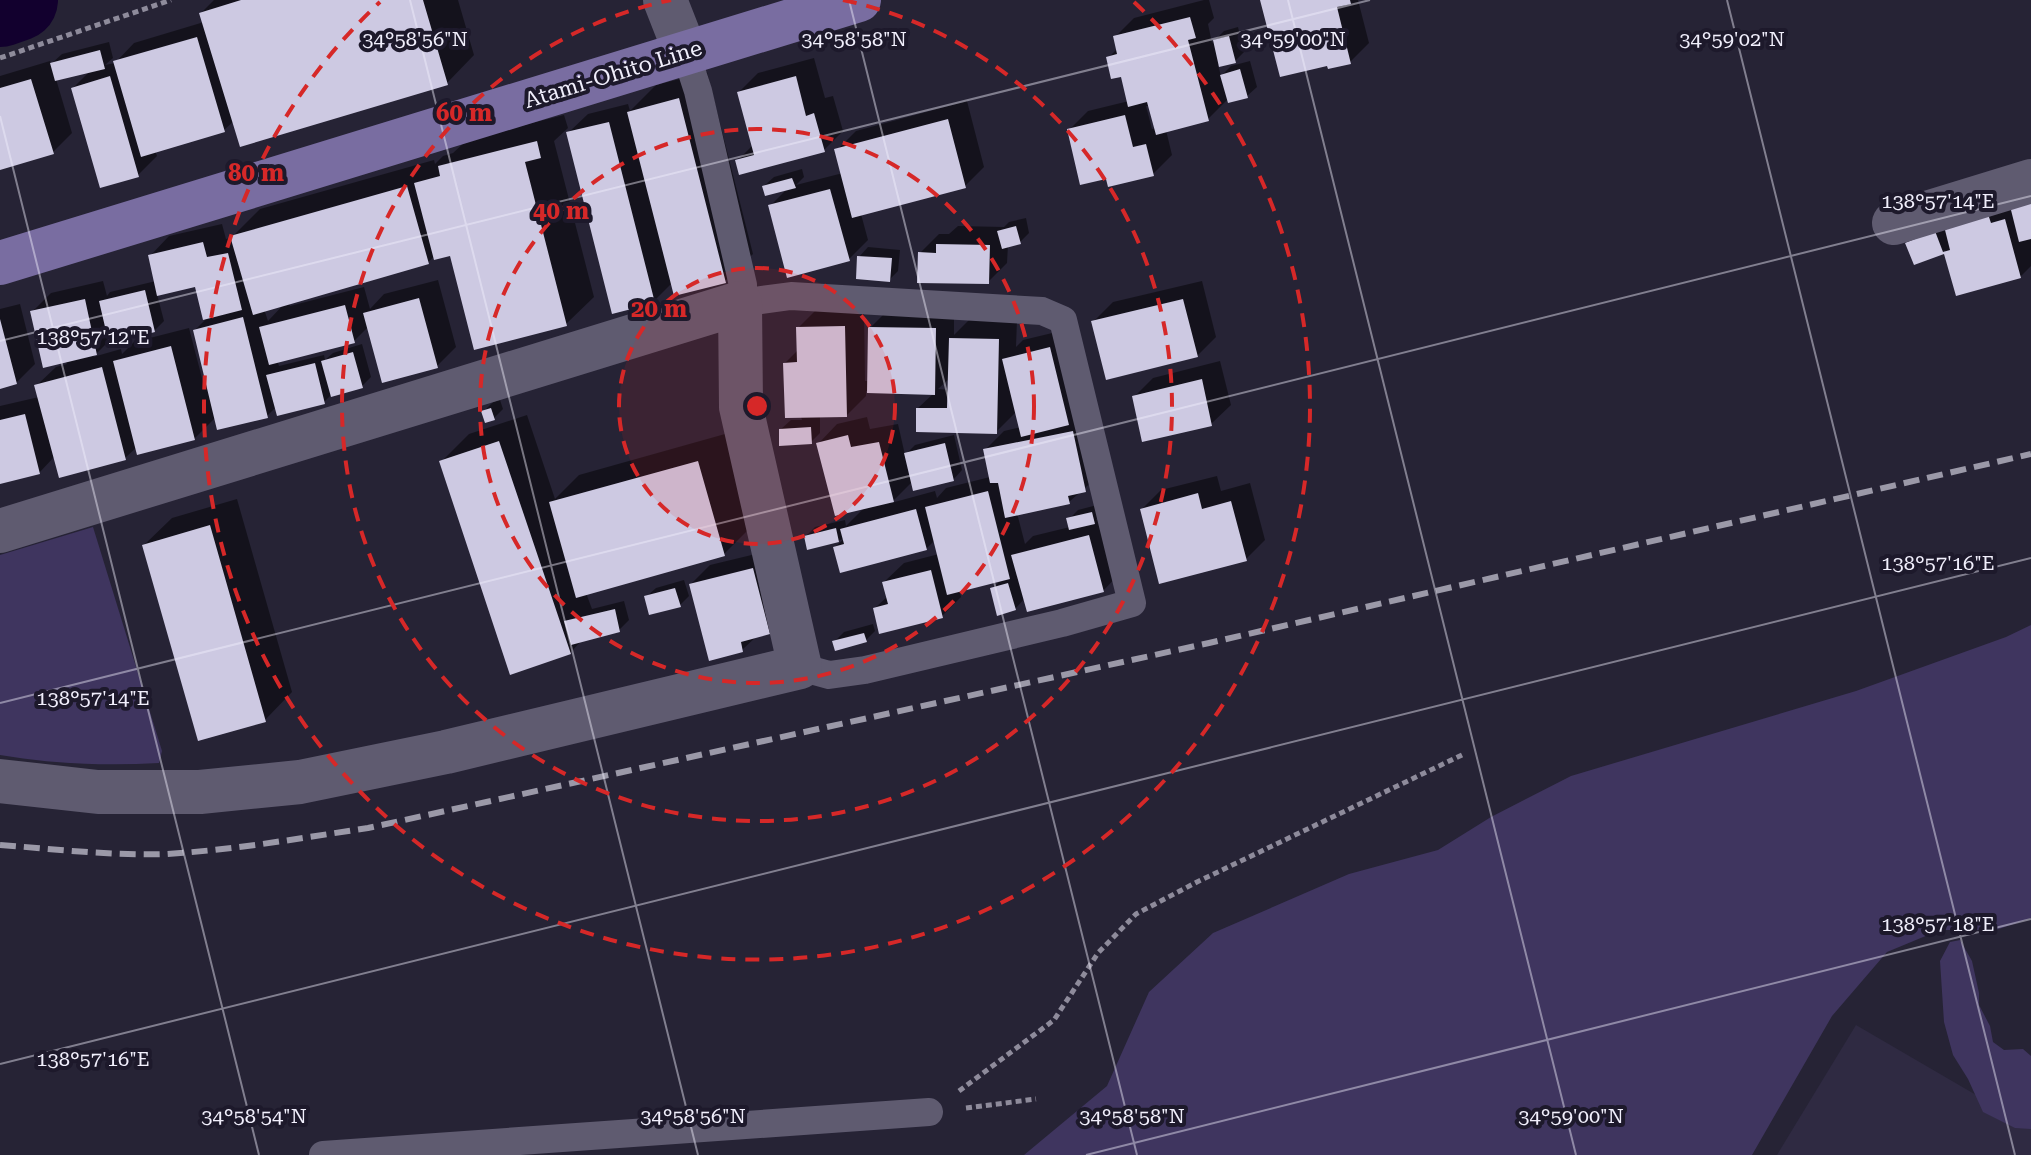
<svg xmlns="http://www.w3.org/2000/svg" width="2031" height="1155" font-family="'Roboto Serif',serif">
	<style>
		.built { fill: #2f2a42 }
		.green { fill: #3f355f }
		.shadow { fill: #0007; fill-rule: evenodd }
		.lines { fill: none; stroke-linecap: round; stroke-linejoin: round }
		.river { stroke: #12002e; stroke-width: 82 }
		.building { fill: #cdc9e2 }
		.path { stroke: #8e8b9b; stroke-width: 5; stroke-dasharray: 6 4; stroke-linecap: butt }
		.lane { stroke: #5f5b70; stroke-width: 28 }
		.street { stroke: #5f5b70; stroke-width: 44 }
		.secondary { stroke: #5f5b70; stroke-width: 44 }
		.primary { stroke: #796da1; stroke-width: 44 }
		.rail { stroke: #9b99a8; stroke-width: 6; stroke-dasharray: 16 8; stroke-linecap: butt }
		.ticks { fill: none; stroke: #f1effc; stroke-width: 2; stroke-opacity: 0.45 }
		.ring { fill: none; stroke: #d62828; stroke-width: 4; stroke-dasharray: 14 10 }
		.labels { text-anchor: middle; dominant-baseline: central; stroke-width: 8; stroke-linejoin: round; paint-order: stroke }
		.street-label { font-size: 22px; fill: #f1effc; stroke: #1d192b }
		.ticks-label { font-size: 20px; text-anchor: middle; fill: #f1effc; stroke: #1d192b; stroke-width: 8; stroke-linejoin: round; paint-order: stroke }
		.centre { fill: #d62828; stroke: #1d192b; stroke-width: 4 }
		.ring-label { font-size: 24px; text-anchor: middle; font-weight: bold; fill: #d62828; stroke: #1d192b; stroke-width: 8; stroke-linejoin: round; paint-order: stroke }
	</style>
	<rect width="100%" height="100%" fill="#262335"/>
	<path class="built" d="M1856 1025 2031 1127V1155H1777Z"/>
	<path class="green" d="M93 527 162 751 159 763C106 766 53 764 0 755V555Z
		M2031 625V918L1996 930H1940L1887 952 1832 1016 1752 1155H1024L1107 1086 1149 992 1213 933 1349 874 1438 850 1491 817 1571 776 1856 691 2006 637Z
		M1960 940 1972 961 1979 993V1005L1990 1026 1993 1042 2004 1050 2023 1049 2031 1056V1129L2015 1128 1983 1112 1968 1079 1953 1055 1944 1022 1940 961 1950 942Z"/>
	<path class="shadow" d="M214 0H458L474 55 447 83 234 121 224 130 155 150 157 156 138 175 73 88 91 70 56 79 72 133 53 152 0 168V76L50 61 51 64 62 54 109 42 113 58 105 65 115 63 134 43 204 22 201 13Z
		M1204 0H1209L1214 18 1208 24 1212 43 1224 31 1238 27 1244 52 1235 61 1218 65 1221 76 1231 66 1250 61 1257 87 1247 96 1229 98 1208 119 1166 130 1172 155 1153 174 1069 130 1088 111 1129 101 1122 74 1108 58 1118 48 1115 37 1134 18ZM1146 106H1150L1156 128 1152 129Z
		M1262 0H1358L1369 43 1350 62Z
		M814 58 825 98 833 96 843 131 824 150 737 161 754 144 739 92 758 73Z
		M707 72 753 254 725 281 672 283 654 301 568 133 588 114 628 104 630 111 656 85Z
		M967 101 984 167 965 186 861 214 868 240 849 259 770 206 788 188 764 186 774 177 802 169 804 177 796 185 843 173 837 150 856 131Z
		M564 115 568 128 554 141 594 297 566 324 451 253 435 256 428 262 289 302 290 306 364 287 370 309 384 294 438 280 456 347 437 366 369 326 354 341 277 360 279 366 324 355 325 360 333 353 362 344 371 377 362 386 332 394 324 402 276 407 267 416 216 417 194 439 137 447 125 458 55 456 39 473 0 482V406L39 397 36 386 56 367 67 364 32 312 51 293 103 281 107 296 110 292 156 281 150 256 169 236 222 224 226 239 231 238 260 209 434 160 435 164 443 156 453 153 468 139ZM197 285 205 320 195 330 207 382H203L189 328 134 342 122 354 121 349 93 357 110 340 154 331 164 321 157 294ZM285 303 268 321 264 309Z
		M2031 188V266L2020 277 1958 294 1945 250 1942 253 1907 243Z
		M1026 218 1029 233 1020 242 1008 245 1007 263 988 282 920 253 939 234H949L958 226 1004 227 1009 222Z
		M868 247 900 250 898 271 889 280 859 257Z
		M1202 281 1216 337 1197 356 1094 321 1113 302Z
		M20 304 35 364 16 383 0 387V309Z
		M864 308 865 381H869L870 328 889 309 954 310V335L970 319 1017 320 1016 347 1023 340 1069 329 1104 471 1069 502 1017 513 1025 544 1033 536 1070 527 1069 519 1078 510 1101 504 1103 513 1096 520 1108 517 1122 571 1103 591 1025 598 1015 609 992 589 1002 579 959 590 961 597 942 616 875 608 888 596 884 582 904 563 939 554 935 540 926 549 835 547 844 539 809 547 806 536 815 527 845 520 846 526 865 507 818 444 837 424 867 417 870 429 898 424 905 455 915 445 954 435 962 470 953 480 913 481 891 503 935 491 937 498 946 488 990 477 985 450 1004 431 1021 427 1017 411 996 432 918 408 934 393 866 391V396L847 415H820V433L811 442 781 429 791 420H802L785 363 798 350V328L817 309ZM950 378V390L938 389Z
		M1220 361 1231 405 1211 424 1134 397 1153 378Z
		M500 400 503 409 494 418 484 411 493 402Z
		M527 415 555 499 579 475 725 434 751 527 724 554 586 593 592 609 624 601 629 620 619 630 583 639 570 653 441 462 469 434Z
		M1217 476 1221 491 1250 483 1265 540 1246 559 1142 509 1161 490Z
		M237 499 292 692 265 720 144 545 172 518Z
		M772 550 789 614 769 633 757 636 742 650 691 584 710 565Z
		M684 580 689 596 680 605 646 597 656 588Z
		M873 624 875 631 866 640 834 642 844 632Z"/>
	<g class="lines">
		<path class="river" d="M0 6 17 0"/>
	</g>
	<path class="building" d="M241 0H423L448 85 240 147 199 13Z
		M1260 0H1350L1351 4 1337 7 1351 64 1328 69 1327 66 1280 77Z
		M1190 17 1196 38 1188 40 1209 121 1156 135 1147 102 1128 107 1121 77 1111 79 1106 57 1117 54 1113 36Z
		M1229 36 1236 63 1219 67 1213 40Z
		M197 37 225 132 141 157 113 61Z
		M100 50 105 69 55 81 50 63Z
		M1240 69 1248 98 1228 103 1220 75Z
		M110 76 139 177 100 188 71 88Z
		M796 76 806 116 814 113 825 152 739 175 735 160 754 155 737 92Z
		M31 79 54 154 0 170V88Z
		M679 98 726 283 674 296 627 112Z
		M1125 115 1133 147 1146 144 1154 176 1108 187 1106 179 1080 185 1067 129Z
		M948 119 966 188 852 218 834 149Z
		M609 122 655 303 612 314 566 132Z
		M537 141 541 158 525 162 567 326 474 350 450 256 434 260 414 183 440 176 438 166Z
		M792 178 796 188 765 196 762 186Z
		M407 186 429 264 253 315 230 236Z
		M830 189 850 261 787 278 768 205Z
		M2031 200V239L2019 242 2010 206Z
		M1988 214 1991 223 2005 219 2021 278 1956 296 1944 254 1914 265 1905 243 1935 231 1943 252 1950 250 1944 226Z
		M1016 226 1021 244 1002 249 997 231Z
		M203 242 207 257 228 253 242 310 203 320 195 287 157 296 148 255Z
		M936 244 990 245 989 284 917 283 918 252 936 253Z
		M857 256 892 258 890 282 856 279Z
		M145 290 155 332 109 344 99 301Z
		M419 298 438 368 382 383 363 313Z
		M85 299 97 355 43 368 30 311Z
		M1183 299 1198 357 1106 380 1091 321Z
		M345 305 355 343 269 365 259 327Z
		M243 317 268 418 217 430 193 330Z
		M0 319 17 384 0 389Z
		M845 326 847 417 785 418 783 363 797 362 796 327Z
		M868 327 936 328 935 395 867 393Z
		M949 338 999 339 997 434 916 432V408H947Z
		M171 346 195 440 137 455 113 361Z
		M1050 347 1069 425 1021 437 1002 359Z
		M353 352 363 388 331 397 321 361Z
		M315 363 325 404 277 416 266 375Z
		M102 367 126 460 59 478 34 385Z
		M1202 379 1212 426 1142 442 1132 396Z
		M491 408 495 420 485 423 481 411Z
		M25 414 40 474 0 484V420Z
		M811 427 812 444 779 446V429Z
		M1073 431 1086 492 1068 496 1070 504 1005 518 998 483H990L983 449Z
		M848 435 851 447 879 442 894 502 835 516 816 443Z
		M499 441 571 654 510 675 439 461Z
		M945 443 954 481 913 491 904 453Z
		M698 461 725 556 576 598 549 502Z
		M988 491 1010 579 947 595 925 507Z
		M1198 493 1202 509 1231 501 1247 561 1159 584 1140 509Z
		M916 509 927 550 840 573 833 547 844 544 840 529Z
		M1092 512 1095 524 1069 530 1066 518Z
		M210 525 266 722 198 741 142 545Z
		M836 528 839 542 807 550 804 536Z
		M1089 535 1104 592 1027 612 1011 555Z
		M753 568 770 634 741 642 743 652 709 661 689 584Z
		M931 570 943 618 879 634 873 608 888 604 882 582Z
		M1008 583 1016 610 997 616 990 588Z
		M675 588 681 607 649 615 644 596Z
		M615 609 620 632 571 645 564 621Z
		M864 633 867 642 835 651 832 641Z"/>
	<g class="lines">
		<path class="path" d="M0 58 171 0
			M959 1091 1054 1020 1098 953 1136 914 1197 882 1464 754
			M966 1108 1036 1099"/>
		<path class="lane" d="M685 51 698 91 743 285 740 303 791 296 1042 311 1063 320 1132 603 1062 623 865 670 829 675 800 667
			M323 1155 929 1112"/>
		<path class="street" d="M1894 223 2031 181
			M0 531 740 303 741 407 800 667 446 752 300 782 200 792H98L0 781"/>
		<path class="secondary" d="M665 0 685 51"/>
		<path class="primary" d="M0 263 859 0"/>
		<path class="rail" d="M0 845C55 849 111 856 166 854 234 850 301 838 368 828L1209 643 2031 454"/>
	</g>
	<path class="ticks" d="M410 0 698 1155M849 0 1137 1155M1288 0 1576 1155M1727 0 2015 1155M0 116 259 1155M0 341 1370 0M0 703 2031 196M0 1064 2031 558M1086 1155 2031 919"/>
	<circle cx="757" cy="406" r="138" fill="#d62828" fill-opacity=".12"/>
	<g class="ring">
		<circle cx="757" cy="406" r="138"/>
		<circle cx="757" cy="406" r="277"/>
		<path d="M843 0A415 415 0 1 1 671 0"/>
		<path d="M1134 2A553 553 0 1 1 380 2"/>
	</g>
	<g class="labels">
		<g class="street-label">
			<text transform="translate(613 74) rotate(-17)">Atami-Ohito Line</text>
		</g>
	</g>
	<g class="ticks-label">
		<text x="415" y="46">34°58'56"N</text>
		<text x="854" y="46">34°58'58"N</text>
		<text x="1293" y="46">34°59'00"N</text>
		<text x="1732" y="46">34°59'02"N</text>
		<text x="1938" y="208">138°57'14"E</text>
		<text x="93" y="344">138°57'12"E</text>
		<text x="1938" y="570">138°57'16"E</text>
		<text x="93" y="705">138°57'14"E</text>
		<text x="1938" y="931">138°57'18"E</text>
		<text x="93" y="1066">138°57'16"E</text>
		<text x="254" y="1123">34°58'54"N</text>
		<text x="693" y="1123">34°58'56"N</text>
		<text x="1132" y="1123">34°58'58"N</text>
		<text x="1571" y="1123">34°59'00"N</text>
	</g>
	<circle cx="757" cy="406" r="12" class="centre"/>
	<g class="ring-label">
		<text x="464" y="121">60 m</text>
		<text x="256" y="181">80 m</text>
		<text x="561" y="219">40 m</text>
		<text x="659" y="317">20 m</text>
	</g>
</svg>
